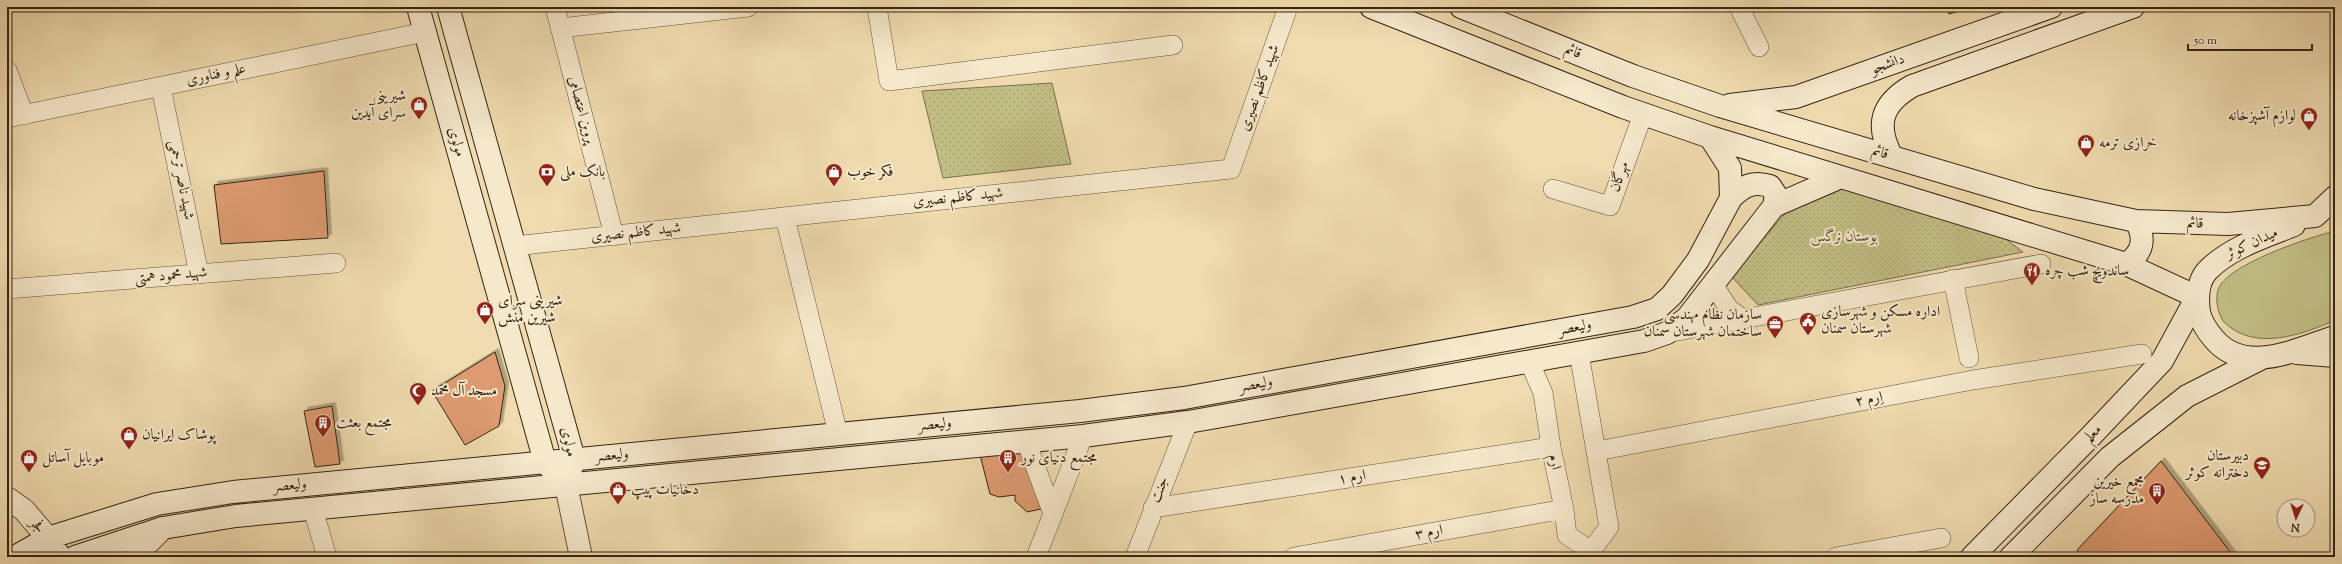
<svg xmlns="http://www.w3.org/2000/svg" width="2342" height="564" font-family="'Sorts Mill Goudy',Amiri,serif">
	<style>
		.grass { fill: #c1be85; stroke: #7b714c }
		.park { fill: url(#park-dots); stroke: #7b714c }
		.building { fill: #de9b71; stroke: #352412; filter: url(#shadow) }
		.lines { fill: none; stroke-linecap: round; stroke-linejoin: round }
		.minor-casing { stroke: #645239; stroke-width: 20 }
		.tertiary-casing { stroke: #645239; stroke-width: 24 }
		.secondary-casing { stroke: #352412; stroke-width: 24 }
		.minor { stroke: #f5e8cb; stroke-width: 19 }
		.tertiary { stroke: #f5e8cb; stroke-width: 22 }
		.secondary { stroke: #f5e8cb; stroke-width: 22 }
		.labels { text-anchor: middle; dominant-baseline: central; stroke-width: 4; stroke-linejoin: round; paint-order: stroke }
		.street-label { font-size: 15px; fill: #352412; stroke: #f5e8cb }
		.poi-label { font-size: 15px; fill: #352412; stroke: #f5e8cb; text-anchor: start }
		.park-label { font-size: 15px; font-style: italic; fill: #584a2f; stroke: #f5e8cb }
	</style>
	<defs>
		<pattern id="park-dots" width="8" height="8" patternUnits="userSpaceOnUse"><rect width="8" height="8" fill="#c1be85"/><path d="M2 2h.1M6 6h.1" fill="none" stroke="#a6a372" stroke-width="1.8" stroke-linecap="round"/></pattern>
		<filter id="shadow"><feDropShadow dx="3.5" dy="-3.5" stdDeviation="0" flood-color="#0004"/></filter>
	</defs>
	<rect width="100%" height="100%" fill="#efdbaf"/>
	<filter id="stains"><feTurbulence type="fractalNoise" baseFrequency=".005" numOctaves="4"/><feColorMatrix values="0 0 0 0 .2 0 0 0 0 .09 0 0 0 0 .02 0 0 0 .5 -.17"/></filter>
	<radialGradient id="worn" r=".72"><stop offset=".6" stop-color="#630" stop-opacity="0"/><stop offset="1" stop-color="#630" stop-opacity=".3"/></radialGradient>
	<path class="grass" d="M2335 231V320C2302 335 2254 352 2224 322 2218 315 2215 299 2218 290 2225 265 2310 237 2335 231Z"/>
	<path class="park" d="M1052 83 1071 164 943 178 922 91Z
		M1839 186 1991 228 2023 252 1758 305 1731 276 1797 200Z"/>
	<path class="building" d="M1947 7H1971L1949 14Z
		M324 171 328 238 221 244 214 185Z
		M495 352 505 386 499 426 465 445 432 391Z
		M332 406 340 464 315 467 304 411Z
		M1023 446 1041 509 1027 512 1015 501V495L999 497 990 494 979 451Z
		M2161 461 2234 557H2081L2077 550Z"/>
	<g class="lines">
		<defs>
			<path id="minor" d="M555 7 614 236
				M877 7 889 81 1173 45
				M1739 7 1759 47
				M560 28 748 7
				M7 70 24 115
				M161 87 199 274
				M7 118 425 32
				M1553 189 1610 206 1643 114
				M785 217 838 434
				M514 246 1231 169 1288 7
				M1953 279 1969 358
				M1713 284 1729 309 1743 319
				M7 289 336 263
				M1667 333 2041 264
				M1529 361 1543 393 1551 447 1564 509 1567 535 1591 551 1609 527 1579 353
				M1026 441 1053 514 1083 436
				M1597 451 1973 380 2142 354
				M1153 508 1551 447
				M313 509 327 557
				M1036 557 1053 514
				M1135 557 1188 422
				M1294 557 1564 509
				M1836 557 1941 538"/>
			<path id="tertiary" d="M566 485 581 557
				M7 498 24 510 48 538
				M137 557 139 552 163 528"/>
			<path id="secondary" d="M418 7 545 462 555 473
				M448 7 574 459 570 472
				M1371 7 1623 107 1710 137 2126 264 2197 297 2162 361 2091 436 1972 557
				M1461 7 1633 76 1720 106 2034 199 2136 221 2228 224 2315 216 2335 197
				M1730 105 1796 97 2051 7
				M1892 157C1875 125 1881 104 1912 86L2133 7
				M1731 198C1744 185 1754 181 1770 186L1776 195 1774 206
				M2294 225C2265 237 2231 247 2208 270 2197 281 2197 297 2199 312 2201 322 2208 332 2214 339 2245 376 2297 349 2335 337
				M2126 264C2143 253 2146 239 2136 221
				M2297 353 2335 356
				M48 538 60 557
				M15 557 48 538 157 504 233 492 1080 411 1184 398 1633 317 1657 309 1672 295 1698 260 1731 198 1730 168 1710 137
				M75 557 163 528 236 516 1083 436 1188 422 1644 341 1667 333 1687 318 1774 206 1841 177
				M2011 557 2110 457 2187 396 2262 358"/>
		</defs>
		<use href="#minor" class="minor-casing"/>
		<use href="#tertiary" class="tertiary-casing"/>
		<use href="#secondary" class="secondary-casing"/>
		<use href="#minor" class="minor"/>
		<use href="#tertiary" class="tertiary"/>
		<use href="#secondary" class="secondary"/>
	</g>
	<defs>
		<symbol id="shop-pin" viewBox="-11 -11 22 30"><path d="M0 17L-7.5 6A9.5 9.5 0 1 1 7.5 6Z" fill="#8f2418" stroke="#f5e8cb"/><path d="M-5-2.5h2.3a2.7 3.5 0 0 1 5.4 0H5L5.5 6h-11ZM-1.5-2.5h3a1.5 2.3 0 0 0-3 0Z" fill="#fff"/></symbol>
		<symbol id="bank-pin" viewBox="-11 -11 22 30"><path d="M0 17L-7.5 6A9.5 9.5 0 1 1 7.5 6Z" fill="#8f2418" stroke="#f5e8cb"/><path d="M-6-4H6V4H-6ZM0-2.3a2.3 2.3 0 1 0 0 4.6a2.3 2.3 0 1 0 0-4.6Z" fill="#fff"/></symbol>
		<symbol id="restaurant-pin" viewBox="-11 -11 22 30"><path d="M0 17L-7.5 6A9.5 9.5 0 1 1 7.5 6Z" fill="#8f2418" stroke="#f5e8cb"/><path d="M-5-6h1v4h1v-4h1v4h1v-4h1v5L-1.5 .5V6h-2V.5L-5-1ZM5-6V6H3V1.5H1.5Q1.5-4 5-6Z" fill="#fff"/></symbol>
		<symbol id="civic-pin" viewBox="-11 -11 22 30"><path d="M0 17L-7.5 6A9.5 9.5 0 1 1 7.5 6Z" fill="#8f2418" stroke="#f5e8cb"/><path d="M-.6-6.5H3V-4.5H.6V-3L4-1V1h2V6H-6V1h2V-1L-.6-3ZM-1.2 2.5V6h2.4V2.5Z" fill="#fff"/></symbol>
		<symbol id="office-pin" viewBox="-11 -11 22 30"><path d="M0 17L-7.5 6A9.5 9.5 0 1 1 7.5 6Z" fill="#8f2418" stroke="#f5e8cb"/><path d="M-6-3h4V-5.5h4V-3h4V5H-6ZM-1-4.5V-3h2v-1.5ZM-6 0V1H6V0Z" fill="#fff"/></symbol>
		<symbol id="mosque-pin" viewBox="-11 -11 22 30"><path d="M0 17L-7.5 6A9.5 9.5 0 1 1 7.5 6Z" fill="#8f2418" stroke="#f5e8cb"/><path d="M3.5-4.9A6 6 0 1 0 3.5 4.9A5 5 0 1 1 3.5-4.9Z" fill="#fff"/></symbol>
		<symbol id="building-pin" viewBox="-11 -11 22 30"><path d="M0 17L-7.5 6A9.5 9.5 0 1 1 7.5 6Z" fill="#8f2418" stroke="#f5e8cb"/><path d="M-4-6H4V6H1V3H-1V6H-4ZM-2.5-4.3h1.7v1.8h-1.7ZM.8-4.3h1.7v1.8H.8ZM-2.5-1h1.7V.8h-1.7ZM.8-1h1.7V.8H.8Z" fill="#fff"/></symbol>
		<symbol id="school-pin" viewBox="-11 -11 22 30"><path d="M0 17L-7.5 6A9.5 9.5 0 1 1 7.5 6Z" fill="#8f2418" stroke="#f5e8cb"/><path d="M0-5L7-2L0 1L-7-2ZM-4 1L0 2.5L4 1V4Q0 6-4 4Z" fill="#fff"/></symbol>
	</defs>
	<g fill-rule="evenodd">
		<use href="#shop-pin" x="409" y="95" width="20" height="27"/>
		<use href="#shop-pin" x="2299" y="106" width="20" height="27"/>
		<use href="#shop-pin" x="2076" y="133" width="20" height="27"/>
		<use href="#bank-pin" x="537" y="162" width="20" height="27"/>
		<use href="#shop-pin" x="824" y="162" width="20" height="27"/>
		<use href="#restaurant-pin" x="2022" y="261" width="20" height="27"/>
		<use href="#shop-pin" x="475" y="300" width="20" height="27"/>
		<use href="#civic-pin" x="1798" y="311" width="20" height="27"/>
		<use href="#office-pin" x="1765" y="314" width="20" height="27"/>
		<use href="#mosque-pin" x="408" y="381" width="20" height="27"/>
		<use href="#building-pin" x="313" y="413" width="20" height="27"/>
		<use href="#shop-pin" x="119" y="425" width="20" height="27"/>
		<use href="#shop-pin" x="19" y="448" width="20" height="27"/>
		<use href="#building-pin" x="998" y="448" width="20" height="27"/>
		<use href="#school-pin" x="2252" y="455" width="20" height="27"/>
		<use href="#shop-pin" x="608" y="480" width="20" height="27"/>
		<use href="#building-pin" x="2147" y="481" width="20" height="27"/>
	</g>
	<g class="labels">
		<g class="street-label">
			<text transform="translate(1573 52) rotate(22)">قائم</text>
			<text transform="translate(1888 65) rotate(-20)">دانشجو</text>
			<text transform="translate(216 75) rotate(-12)">علم و فناوری</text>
			<text transform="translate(1260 88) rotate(-70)">شهید کاظم نصیری</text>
			<text transform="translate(581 110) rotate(75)">پروین اعتصامی</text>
			<text transform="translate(456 142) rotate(74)">مولوی</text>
			<text transform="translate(1880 153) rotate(17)">قائم</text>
			<text transform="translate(1620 177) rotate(-70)">مهرگان</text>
			<text transform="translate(181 180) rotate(79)">شهید ناصر ترحمی</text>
			<text transform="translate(958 198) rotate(-6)">شهید کاظم نصیری</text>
			<text transform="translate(2195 224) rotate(1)">قائم</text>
			<text transform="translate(636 233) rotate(-6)">شهید کاظم نصیری</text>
			<text transform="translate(2252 244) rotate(-25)">میدان کوثر</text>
			<text transform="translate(171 276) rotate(-5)">شهید محمود همتی</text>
			<text transform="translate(1575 328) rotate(-11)">ولیعصر</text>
			<text transform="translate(1256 385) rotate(-10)">ولیعصر</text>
			<text transform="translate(1869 400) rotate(-11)">اِرم ۲</text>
			<text transform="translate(935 425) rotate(-5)">ولیعصر</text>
			<text transform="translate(2093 434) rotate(-46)">معلم</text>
			<text transform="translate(568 442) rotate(78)">مولوی</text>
			<text transform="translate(612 456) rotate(-5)">ولیعصر</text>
			<text transform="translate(1554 462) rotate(78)">ارم</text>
			<text transform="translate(1352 478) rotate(-9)">ارم ۱</text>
			<text transform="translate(290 486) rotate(-5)">ولیعصر</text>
			<text transform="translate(1160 490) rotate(-68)">جنت</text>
			<text transform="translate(37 526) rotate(49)">فجر</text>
			<text transform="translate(1429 533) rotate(-10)">ارم ۳</text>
		</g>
		<g class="poi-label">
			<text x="406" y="96" text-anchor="end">شیرینی<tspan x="406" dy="17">سرای آیدین</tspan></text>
			<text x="2296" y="116" text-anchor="end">لوازم آشپزخانه</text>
			<text x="2099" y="143">خرازی ترمه</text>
			<text x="560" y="172">بانک ملی</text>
			<text x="847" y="172">فکر خوب</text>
			<text x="2045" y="271">ساندویچ شب چره</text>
			<text x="498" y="301">شیرینی سرای<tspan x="498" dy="17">شیرین منش</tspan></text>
			<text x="1821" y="312">اداره مسکن و شهرسازی<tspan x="1821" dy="17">شهرستان سمنان</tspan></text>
			<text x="1762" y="315" text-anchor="end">سازمان نظام مهندسی<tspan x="1762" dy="17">ساختمان شهرستان سمنان</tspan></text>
			<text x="431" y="391">مسجد آل محمد</text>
			<text x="336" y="423">مجتمع بعثت</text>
			<text x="142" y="435">پوشاک ایرانیان</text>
			<text x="2249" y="456" text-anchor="end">دبیرستان<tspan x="2249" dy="17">دخترانه کوثر</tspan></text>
			<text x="42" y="458">موبایل آساتل</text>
			<text x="1021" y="458">مجتمع دنیای نور</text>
			<text x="2144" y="482" text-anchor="end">مجمع خیرین<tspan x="2144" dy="17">مدرسه ساز</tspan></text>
			<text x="631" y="490">دخانیات پیپ</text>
		</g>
		<g class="park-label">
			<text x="1844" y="237">بوستان نرگس</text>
		</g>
	</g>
	<rect width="2342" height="564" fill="none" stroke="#efdbaf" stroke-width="24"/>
	<rect x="8" y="8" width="2326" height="548" fill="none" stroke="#352412" stroke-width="2"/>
	<rect x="12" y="12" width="2318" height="540" fill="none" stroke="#352412"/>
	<g transform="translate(2296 518) rotate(184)"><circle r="19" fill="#f5e8cb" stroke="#a89a81"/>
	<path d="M0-3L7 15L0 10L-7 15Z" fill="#8f2418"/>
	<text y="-6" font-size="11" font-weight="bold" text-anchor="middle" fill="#352412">N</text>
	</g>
	<path d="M2188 44v6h124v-6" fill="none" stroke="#352412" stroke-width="2"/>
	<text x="2194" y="44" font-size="12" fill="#352412" stroke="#f5e8cb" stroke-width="3" paint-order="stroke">50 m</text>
	<rect width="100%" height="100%" filter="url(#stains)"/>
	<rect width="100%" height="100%" fill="url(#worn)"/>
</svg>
